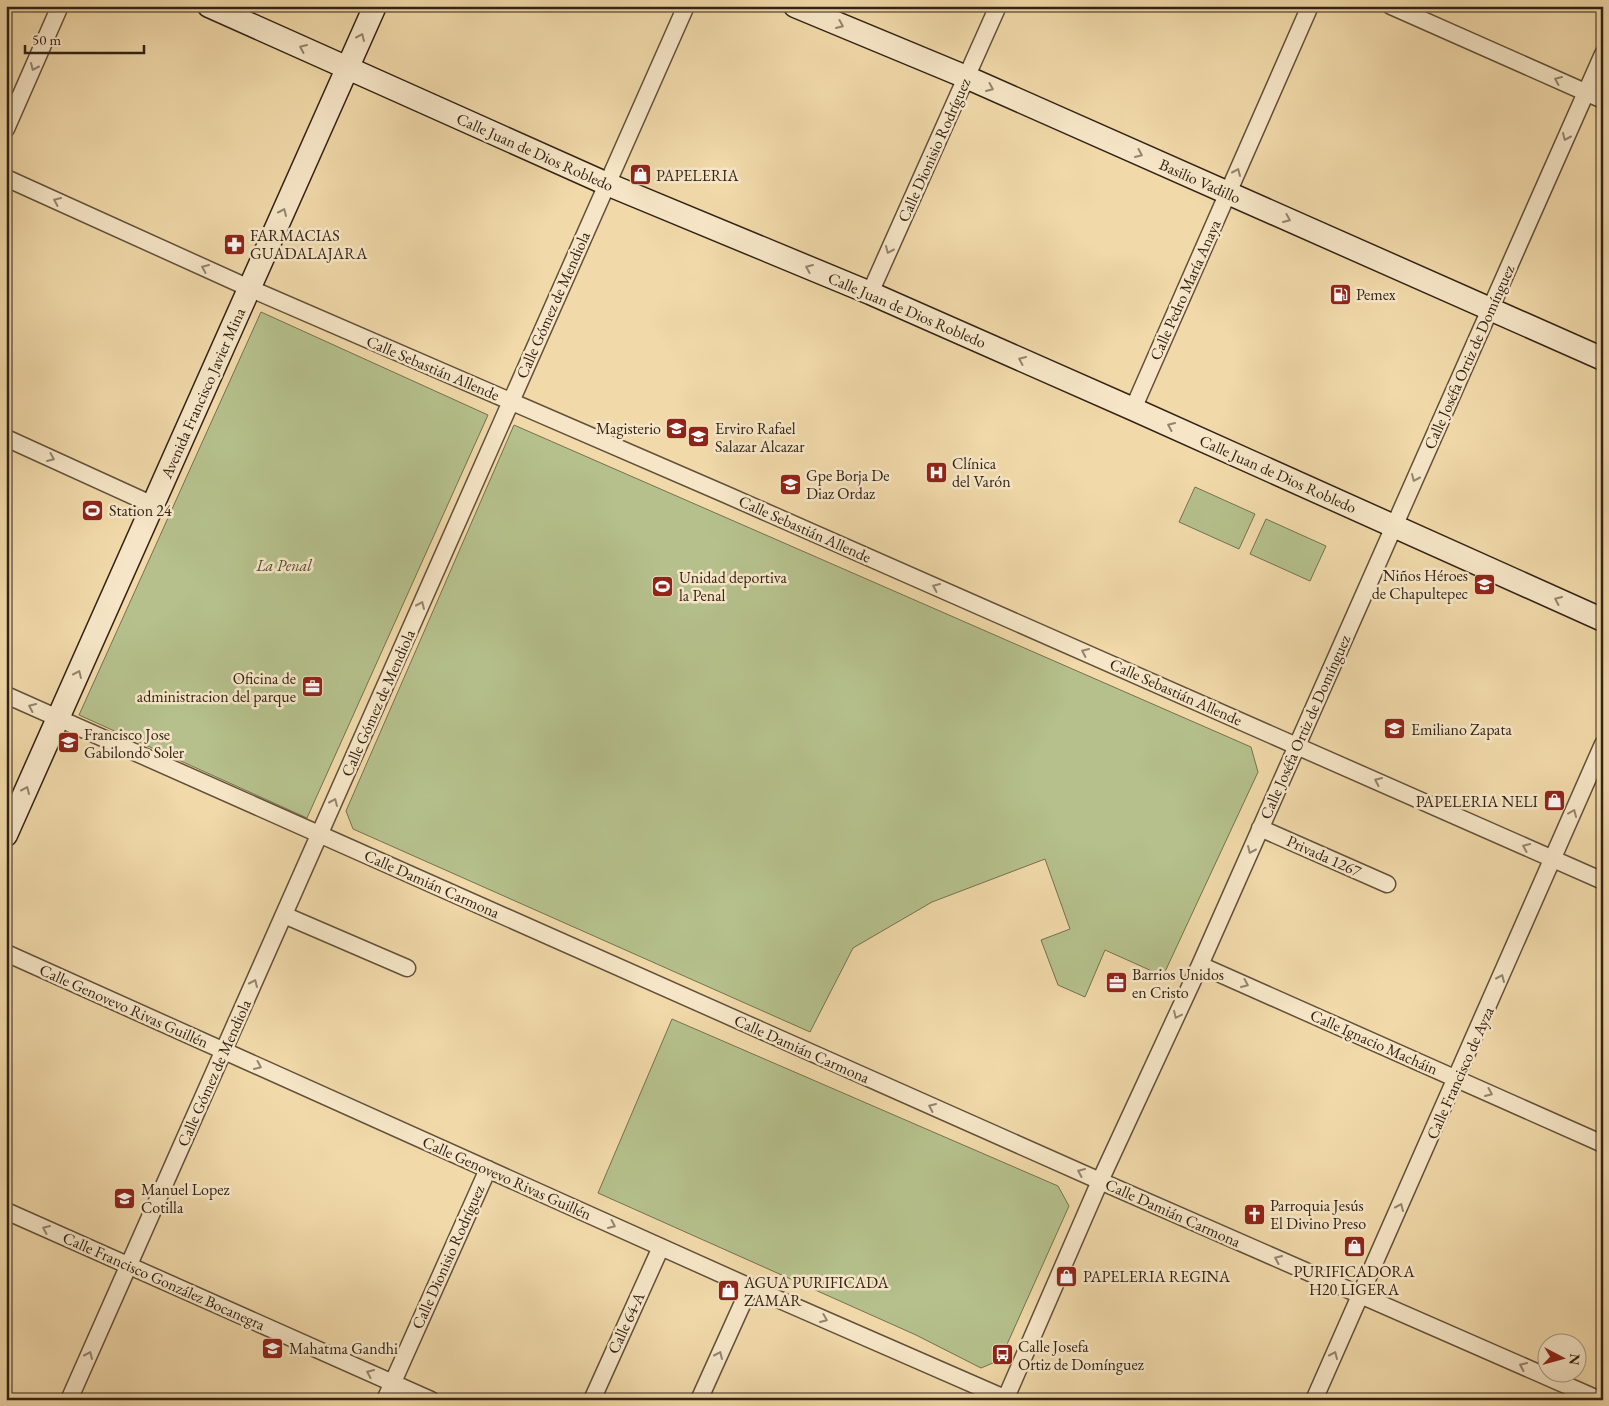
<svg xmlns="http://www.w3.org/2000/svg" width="1609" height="1406" font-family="'EB Garamond',serif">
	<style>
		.green { fill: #b5c08c; stroke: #747150 }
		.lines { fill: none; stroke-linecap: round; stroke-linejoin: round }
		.street-casing { stroke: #62503a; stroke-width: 19 }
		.secondary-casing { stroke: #332215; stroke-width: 25 }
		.street { stroke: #f6e6c7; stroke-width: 16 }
		.secondary { stroke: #f6e6c7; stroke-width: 22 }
		.oneway { stroke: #94846e }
		.labels { text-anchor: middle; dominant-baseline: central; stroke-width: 5; stroke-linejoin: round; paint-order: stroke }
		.street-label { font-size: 16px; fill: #332215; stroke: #f6e6c7 }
		.poi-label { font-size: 16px; fill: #332215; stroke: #f6e6c7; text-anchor: start }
		.park-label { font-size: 16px; font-style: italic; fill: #544a33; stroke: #f6e6c7 }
	</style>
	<rect width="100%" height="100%" fill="#f1d9a9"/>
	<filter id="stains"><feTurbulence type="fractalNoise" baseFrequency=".004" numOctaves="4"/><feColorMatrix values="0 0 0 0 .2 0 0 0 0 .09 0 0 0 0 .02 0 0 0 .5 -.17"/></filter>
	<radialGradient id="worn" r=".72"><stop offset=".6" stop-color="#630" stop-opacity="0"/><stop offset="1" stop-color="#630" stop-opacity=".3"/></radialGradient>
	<path class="green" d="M261 312 488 415 307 818 79 715Z
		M514 425 1251 747 1258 772 1163 976 1105 950 1085 997 1058 985 1041 940 1070 929 1045 859 932 902 853 948 810 1032 353 829 346 811Z
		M1195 487 1255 514 1239 549 1179 522Z
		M1266 519 1326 546 1310 581 1250 554Z
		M672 1019 1058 1186 1069 1206 1000 1360 981 1368 916 1335 598 1193Z"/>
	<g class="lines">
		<defs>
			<path id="street" d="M1391 6 1603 100
				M6 129 60 6
				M6 178 249 288 727 495 1603 881
				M870 293 998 6
				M1133 409 1310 6
				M6 438 153 505
				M6 695 1100 1181 1600 1400
				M1260 828 1387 884
				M284 915 407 968
				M6 953 750 1287 1009 1400
				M1200 965 1603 1144
				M6 1211 431 1400
				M69 1400 686 6
				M385 1400 488 1169
				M592 1400 661 1247
				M699 1400 750 1287
				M1005 1400 1100 1181 1200 965 1603 54
				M1314 1400 1603 744"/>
			<path id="secondary" d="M209 6 607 184 870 293 1133 409 1603 620
				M795 6 966 77 1603 359
				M6 835 375 6"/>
		</defs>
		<use href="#street" class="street-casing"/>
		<use href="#secondary" class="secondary-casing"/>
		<use href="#street" class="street"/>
		<use href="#secondary" class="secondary"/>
	</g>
	<defs><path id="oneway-chevron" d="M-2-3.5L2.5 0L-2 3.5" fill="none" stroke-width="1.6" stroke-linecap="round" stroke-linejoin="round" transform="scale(1.25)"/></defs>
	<g class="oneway">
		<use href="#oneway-chevron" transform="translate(840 25) rotate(23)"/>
		<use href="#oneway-chevron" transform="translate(361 37) rotate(-66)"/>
		<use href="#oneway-chevron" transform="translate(303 48) rotate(-156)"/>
		<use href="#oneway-chevron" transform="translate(34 67) rotate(114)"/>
		<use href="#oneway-chevron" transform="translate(1558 80) rotate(-156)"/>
		<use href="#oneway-chevron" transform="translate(990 88) rotate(24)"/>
		<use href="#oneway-chevron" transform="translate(1566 137) rotate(114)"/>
		<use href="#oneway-chevron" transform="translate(1139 154) rotate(24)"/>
		<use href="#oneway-chevron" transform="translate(1237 172) rotate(-66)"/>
		<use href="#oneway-chevron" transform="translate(57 201) rotate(-156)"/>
		<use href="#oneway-chevron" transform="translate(283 212) rotate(-66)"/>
		<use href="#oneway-chevron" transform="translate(1287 219) rotate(24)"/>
		<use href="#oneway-chevron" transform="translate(889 250) rotate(114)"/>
		<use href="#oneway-chevron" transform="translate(205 268) rotate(-156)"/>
		<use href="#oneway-chevron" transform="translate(809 268) rotate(-157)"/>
		<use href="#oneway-chevron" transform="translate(1022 360) rotate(-156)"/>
		<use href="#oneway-chevron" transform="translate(1171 426) rotate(-156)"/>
		<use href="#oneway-chevron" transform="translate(51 458) rotate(24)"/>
		<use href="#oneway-chevron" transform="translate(1415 478) rotate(114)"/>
		<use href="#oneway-chevron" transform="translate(936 587) rotate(-156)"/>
		<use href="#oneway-chevron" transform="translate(1558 600) rotate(-156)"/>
		<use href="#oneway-chevron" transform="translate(421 605) rotate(-66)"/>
		<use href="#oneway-chevron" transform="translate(1085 652) rotate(-156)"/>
		<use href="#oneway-chevron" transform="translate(78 674) rotate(-66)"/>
		<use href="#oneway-chevron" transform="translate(32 707) rotate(-155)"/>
		<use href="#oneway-chevron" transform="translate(1378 781) rotate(-156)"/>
		<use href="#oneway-chevron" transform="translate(26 790) rotate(-66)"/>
		<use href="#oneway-chevron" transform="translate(334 802) rotate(-66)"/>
		<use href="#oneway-chevron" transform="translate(1573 813) rotate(-67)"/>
		<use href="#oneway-chevron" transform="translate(1526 847) rotate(-156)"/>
		<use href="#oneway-chevron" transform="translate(1251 850) rotate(114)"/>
		<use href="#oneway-chevron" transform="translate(1501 978) rotate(-66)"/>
		<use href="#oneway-chevron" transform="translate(254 983) rotate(-66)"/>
		<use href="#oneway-chevron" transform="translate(1245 984) rotate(24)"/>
		<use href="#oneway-chevron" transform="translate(1177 1015) rotate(115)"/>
		<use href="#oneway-chevron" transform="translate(258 1066) rotate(24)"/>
		<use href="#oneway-chevron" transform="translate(1489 1093) rotate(24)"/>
		<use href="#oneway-chevron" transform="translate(932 1107) rotate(-156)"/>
		<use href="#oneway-chevron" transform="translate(1081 1172) rotate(-156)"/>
		<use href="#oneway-chevron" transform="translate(1400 1207) rotate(-66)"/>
		<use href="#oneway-chevron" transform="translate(612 1225) rotate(24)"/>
		<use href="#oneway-chevron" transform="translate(46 1229) rotate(-156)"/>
		<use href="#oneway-chevron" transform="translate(1278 1259) rotate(-156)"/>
		<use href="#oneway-chevron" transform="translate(824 1319) rotate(23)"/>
		<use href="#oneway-chevron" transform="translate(89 1355) rotate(-66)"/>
		<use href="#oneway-chevron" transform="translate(719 1355) rotate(-66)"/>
		<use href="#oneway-chevron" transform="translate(1334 1355) rotate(-66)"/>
		<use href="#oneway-chevron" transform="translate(1523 1366) rotate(-156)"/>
		<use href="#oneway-chevron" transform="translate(370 1373) rotate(-156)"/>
	</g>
	<defs>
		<symbol id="shop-square" viewBox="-11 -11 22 22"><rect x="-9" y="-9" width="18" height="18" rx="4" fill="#8f2418" stroke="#f6e6c7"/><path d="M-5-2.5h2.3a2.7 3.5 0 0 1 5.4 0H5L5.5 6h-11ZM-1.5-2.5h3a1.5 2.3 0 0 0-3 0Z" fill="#fff"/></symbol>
		<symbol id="pharmacy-square" viewBox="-11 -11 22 22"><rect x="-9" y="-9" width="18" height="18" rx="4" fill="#8f2418" stroke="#f6e6c7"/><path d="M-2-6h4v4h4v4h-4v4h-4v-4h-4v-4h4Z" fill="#fff"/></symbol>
		<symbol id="fuel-square" viewBox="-11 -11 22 22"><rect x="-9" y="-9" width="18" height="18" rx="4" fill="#8f2418" stroke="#f6e6c7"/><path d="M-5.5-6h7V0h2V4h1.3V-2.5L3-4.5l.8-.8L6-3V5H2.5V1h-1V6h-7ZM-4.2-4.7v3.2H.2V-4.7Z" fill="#fff"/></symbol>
		<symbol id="school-square" viewBox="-11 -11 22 22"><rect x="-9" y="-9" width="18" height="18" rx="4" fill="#8f2418" stroke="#f6e6c7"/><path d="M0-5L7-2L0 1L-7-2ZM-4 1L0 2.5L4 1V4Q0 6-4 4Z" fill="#fff"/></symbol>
		<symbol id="hospital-square" viewBox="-11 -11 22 22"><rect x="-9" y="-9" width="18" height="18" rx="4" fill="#8f2418" stroke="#f6e6c7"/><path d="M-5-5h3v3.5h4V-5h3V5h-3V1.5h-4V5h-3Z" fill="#fff"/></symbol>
		<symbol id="stadium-square" viewBox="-11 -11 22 22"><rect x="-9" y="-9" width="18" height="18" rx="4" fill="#8f2418" stroke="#f6e6c7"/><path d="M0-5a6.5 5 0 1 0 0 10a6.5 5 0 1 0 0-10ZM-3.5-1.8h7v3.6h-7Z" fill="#fff"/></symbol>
		<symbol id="office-square" viewBox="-11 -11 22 22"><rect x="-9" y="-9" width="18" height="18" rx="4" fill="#8f2418" stroke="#f6e6c7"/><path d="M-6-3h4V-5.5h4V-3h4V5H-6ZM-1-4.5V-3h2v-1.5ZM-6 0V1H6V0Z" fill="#fff"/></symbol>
		<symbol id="church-square" viewBox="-11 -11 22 22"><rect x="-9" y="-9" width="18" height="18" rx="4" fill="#8f2418" stroke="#f6e6c7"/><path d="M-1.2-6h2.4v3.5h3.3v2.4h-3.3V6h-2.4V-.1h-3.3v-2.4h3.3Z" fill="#fff"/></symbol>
		<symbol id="bus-square" viewBox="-11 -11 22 22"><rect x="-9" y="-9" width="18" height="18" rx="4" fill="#8f2418" stroke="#f6e6c7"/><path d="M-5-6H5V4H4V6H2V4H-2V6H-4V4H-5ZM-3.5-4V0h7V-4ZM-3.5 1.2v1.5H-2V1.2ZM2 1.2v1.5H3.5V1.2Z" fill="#fff"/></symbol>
	</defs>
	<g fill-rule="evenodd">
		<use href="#shop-square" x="628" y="162" width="25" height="25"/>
		<use href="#pharmacy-square" x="222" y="232" width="25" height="25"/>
		<use href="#fuel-square" x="1328" y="282" width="25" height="25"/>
		<use href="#school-square" x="664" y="416" width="25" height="25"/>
		<use href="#school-square" x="686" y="424" width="25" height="25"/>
		<use href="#hospital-square" x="924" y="460" width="25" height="25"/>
		<use href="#school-square" x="778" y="472" width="25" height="25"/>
		<use href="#stadium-square" x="80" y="498" width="25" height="25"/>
		<use href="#school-square" x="1472" y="572" width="25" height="25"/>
		<use href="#stadium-square" x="650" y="574" width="25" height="25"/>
		<use href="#office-square" x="300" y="674" width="25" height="25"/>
		<use href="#school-square" x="1382" y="716" width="25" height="25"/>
		<use href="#school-square" x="56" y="730" width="25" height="25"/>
		<use href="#shop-square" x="1542" y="788" width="25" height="25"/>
		<use href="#office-square" x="1104" y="970" width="25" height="25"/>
		<use href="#school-square" x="112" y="1186" width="25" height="25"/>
		<use href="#church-square" x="1242" y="1202" width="25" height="25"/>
		<use href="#shop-square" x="1342" y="1234" width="25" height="25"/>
		<use href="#shop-square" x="1054" y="1264" width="25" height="25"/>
		<use href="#shop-square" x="716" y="1278" width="25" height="25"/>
		<use href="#school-square" x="260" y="1336" width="25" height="25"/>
		<use href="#bus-square" x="990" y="1342" width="25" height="25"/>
	</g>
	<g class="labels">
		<g class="street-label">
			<text transform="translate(934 150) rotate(-66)">Calle Dionisio Rodríguez</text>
			<text transform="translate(535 152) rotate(24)">Calle Juan de Dios Robledo</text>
			<text transform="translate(1200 181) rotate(24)">Basilio Vadillo</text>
			<text transform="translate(1185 290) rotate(-66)">Calle Pedro María Anaya</text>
			<text transform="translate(553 305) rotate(-66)">Calle Gómez de Mendiola</text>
			<text transform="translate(907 310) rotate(23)">Calle Juan de Dios Robledo</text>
			<text transform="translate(1469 357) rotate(-66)">Calle Joséfa Ortiz de Domínguez</text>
			<text transform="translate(433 368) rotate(23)">Calle Sebastián Allende</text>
			<text transform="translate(203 393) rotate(-66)">Avenida Francisco Javier Mina</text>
			<text transform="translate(1278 474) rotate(24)">Calle Juan de Dios Robledo</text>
			<text transform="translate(805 529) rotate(24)">Calle Sebastián Allende</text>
			<text transform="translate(1176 692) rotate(24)">Calle Sebastián Allende</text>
			<text transform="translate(378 703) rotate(-66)">Calle Gómez de Mendiola</text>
			<text transform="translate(1305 727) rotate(-66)">Calle Joséfa Ortiz de Domínguez</text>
			<text transform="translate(1324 856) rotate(24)">Privada 1267</text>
			<text transform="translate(432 884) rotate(24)">Calle Damián Carmona</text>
			<text transform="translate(124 1006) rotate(24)">Calle Genovevo Rivas Guillén</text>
			<text transform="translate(1374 1042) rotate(24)">Calle Ignacio Macháin</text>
			<text transform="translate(802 1049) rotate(24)">Calle Damián Carmona</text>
			<text transform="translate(214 1073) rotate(-66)">Calle Gómez de Mendiola</text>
			<text transform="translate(1460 1073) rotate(-66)">Calle Francisco de Ayza</text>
			<text transform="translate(507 1178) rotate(24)">Calle Genovevo Rivas Guillén</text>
			<text transform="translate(1173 1213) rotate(24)">Calle Damián Carmona</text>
			<text transform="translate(448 1257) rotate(-66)">Calle Dionisio Rodríguez</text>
			<text transform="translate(164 1281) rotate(24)">Calle Francisco González Bocanegra</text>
			<text transform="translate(626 1323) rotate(-65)">Calle 64-A</text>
		</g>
		<g class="poi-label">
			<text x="656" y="175">PAPELERIA</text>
			<text x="250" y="235">FARMACIAS<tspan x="250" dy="18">GUADALAJARA</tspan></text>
			<text x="1356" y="294">Pemex</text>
			<text x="661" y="428" text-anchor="end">Magisterio</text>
			<text x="715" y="428">Erviro Rafael<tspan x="715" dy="18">Salazar Alcazar</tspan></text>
			<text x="952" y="463">Clínica<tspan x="952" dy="18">del Varón</tspan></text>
			<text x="806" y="475">Gpe Borja De<tspan x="806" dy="18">Diaz Ordaz</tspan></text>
			<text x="109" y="510">Station 24</text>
			<text x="1468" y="575" text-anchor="end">Niños Héroes<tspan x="1468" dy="18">de Chapultepec</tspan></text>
			<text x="679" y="577">Unidad deportiva<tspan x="679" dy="18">la Penal</tspan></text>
			<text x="296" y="678" text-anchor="end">Oficina de<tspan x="296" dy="18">administracion del parque</tspan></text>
			<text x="1411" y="729">Emiliano Zapata</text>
			<text x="84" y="734">Francisco Jose<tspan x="84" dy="18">Gabilondo Soler</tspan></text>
			<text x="1538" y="801" text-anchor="end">PAPELERIA NELI</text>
			<text x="1132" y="974">Barrios Unidos<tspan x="1132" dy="18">en Cristo</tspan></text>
			<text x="141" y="1189">Manuel Lopez<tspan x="141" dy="18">Cotilla</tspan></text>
			<text x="1270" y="1205">Parroquia Jesús<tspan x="1270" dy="18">El Divino Preso</tspan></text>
			<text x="1354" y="1271" text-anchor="middle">PURIFICADORA<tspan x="1354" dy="18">H20 LIGERA</tspan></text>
			<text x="1083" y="1276">PAPELERIA REGINA</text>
			<text x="744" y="1282">AGUA PURIFICADA<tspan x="744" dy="18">ZAMAR</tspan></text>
			<text x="1018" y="1346">Calle Josefa<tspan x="1018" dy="18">Ortiz de Domínguez</tspan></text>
			<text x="289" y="1348">Mahatma Gandhi</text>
		</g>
		<g class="park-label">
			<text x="284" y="565">La Penal</text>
		</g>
	</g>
	<rect width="1609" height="1406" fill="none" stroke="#f1d9a9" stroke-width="25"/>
	<rect x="8" y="8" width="1594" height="1391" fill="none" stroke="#332215" stroke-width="2.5"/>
	<rect x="12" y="12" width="1584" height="1381" fill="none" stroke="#332215"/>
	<g transform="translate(1562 1358) rotate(96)"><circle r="24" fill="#f6e6c7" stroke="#a89880"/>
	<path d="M0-4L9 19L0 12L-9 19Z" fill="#8f2418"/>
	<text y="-8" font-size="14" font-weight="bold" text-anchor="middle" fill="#332215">N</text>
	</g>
	<path d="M25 45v8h119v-8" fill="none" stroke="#332215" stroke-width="2.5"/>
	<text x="32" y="45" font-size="15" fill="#332215" stroke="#f6e6c7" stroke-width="4" paint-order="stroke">50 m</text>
	<rect width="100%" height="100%" filter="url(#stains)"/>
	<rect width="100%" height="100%" fill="url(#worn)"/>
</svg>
